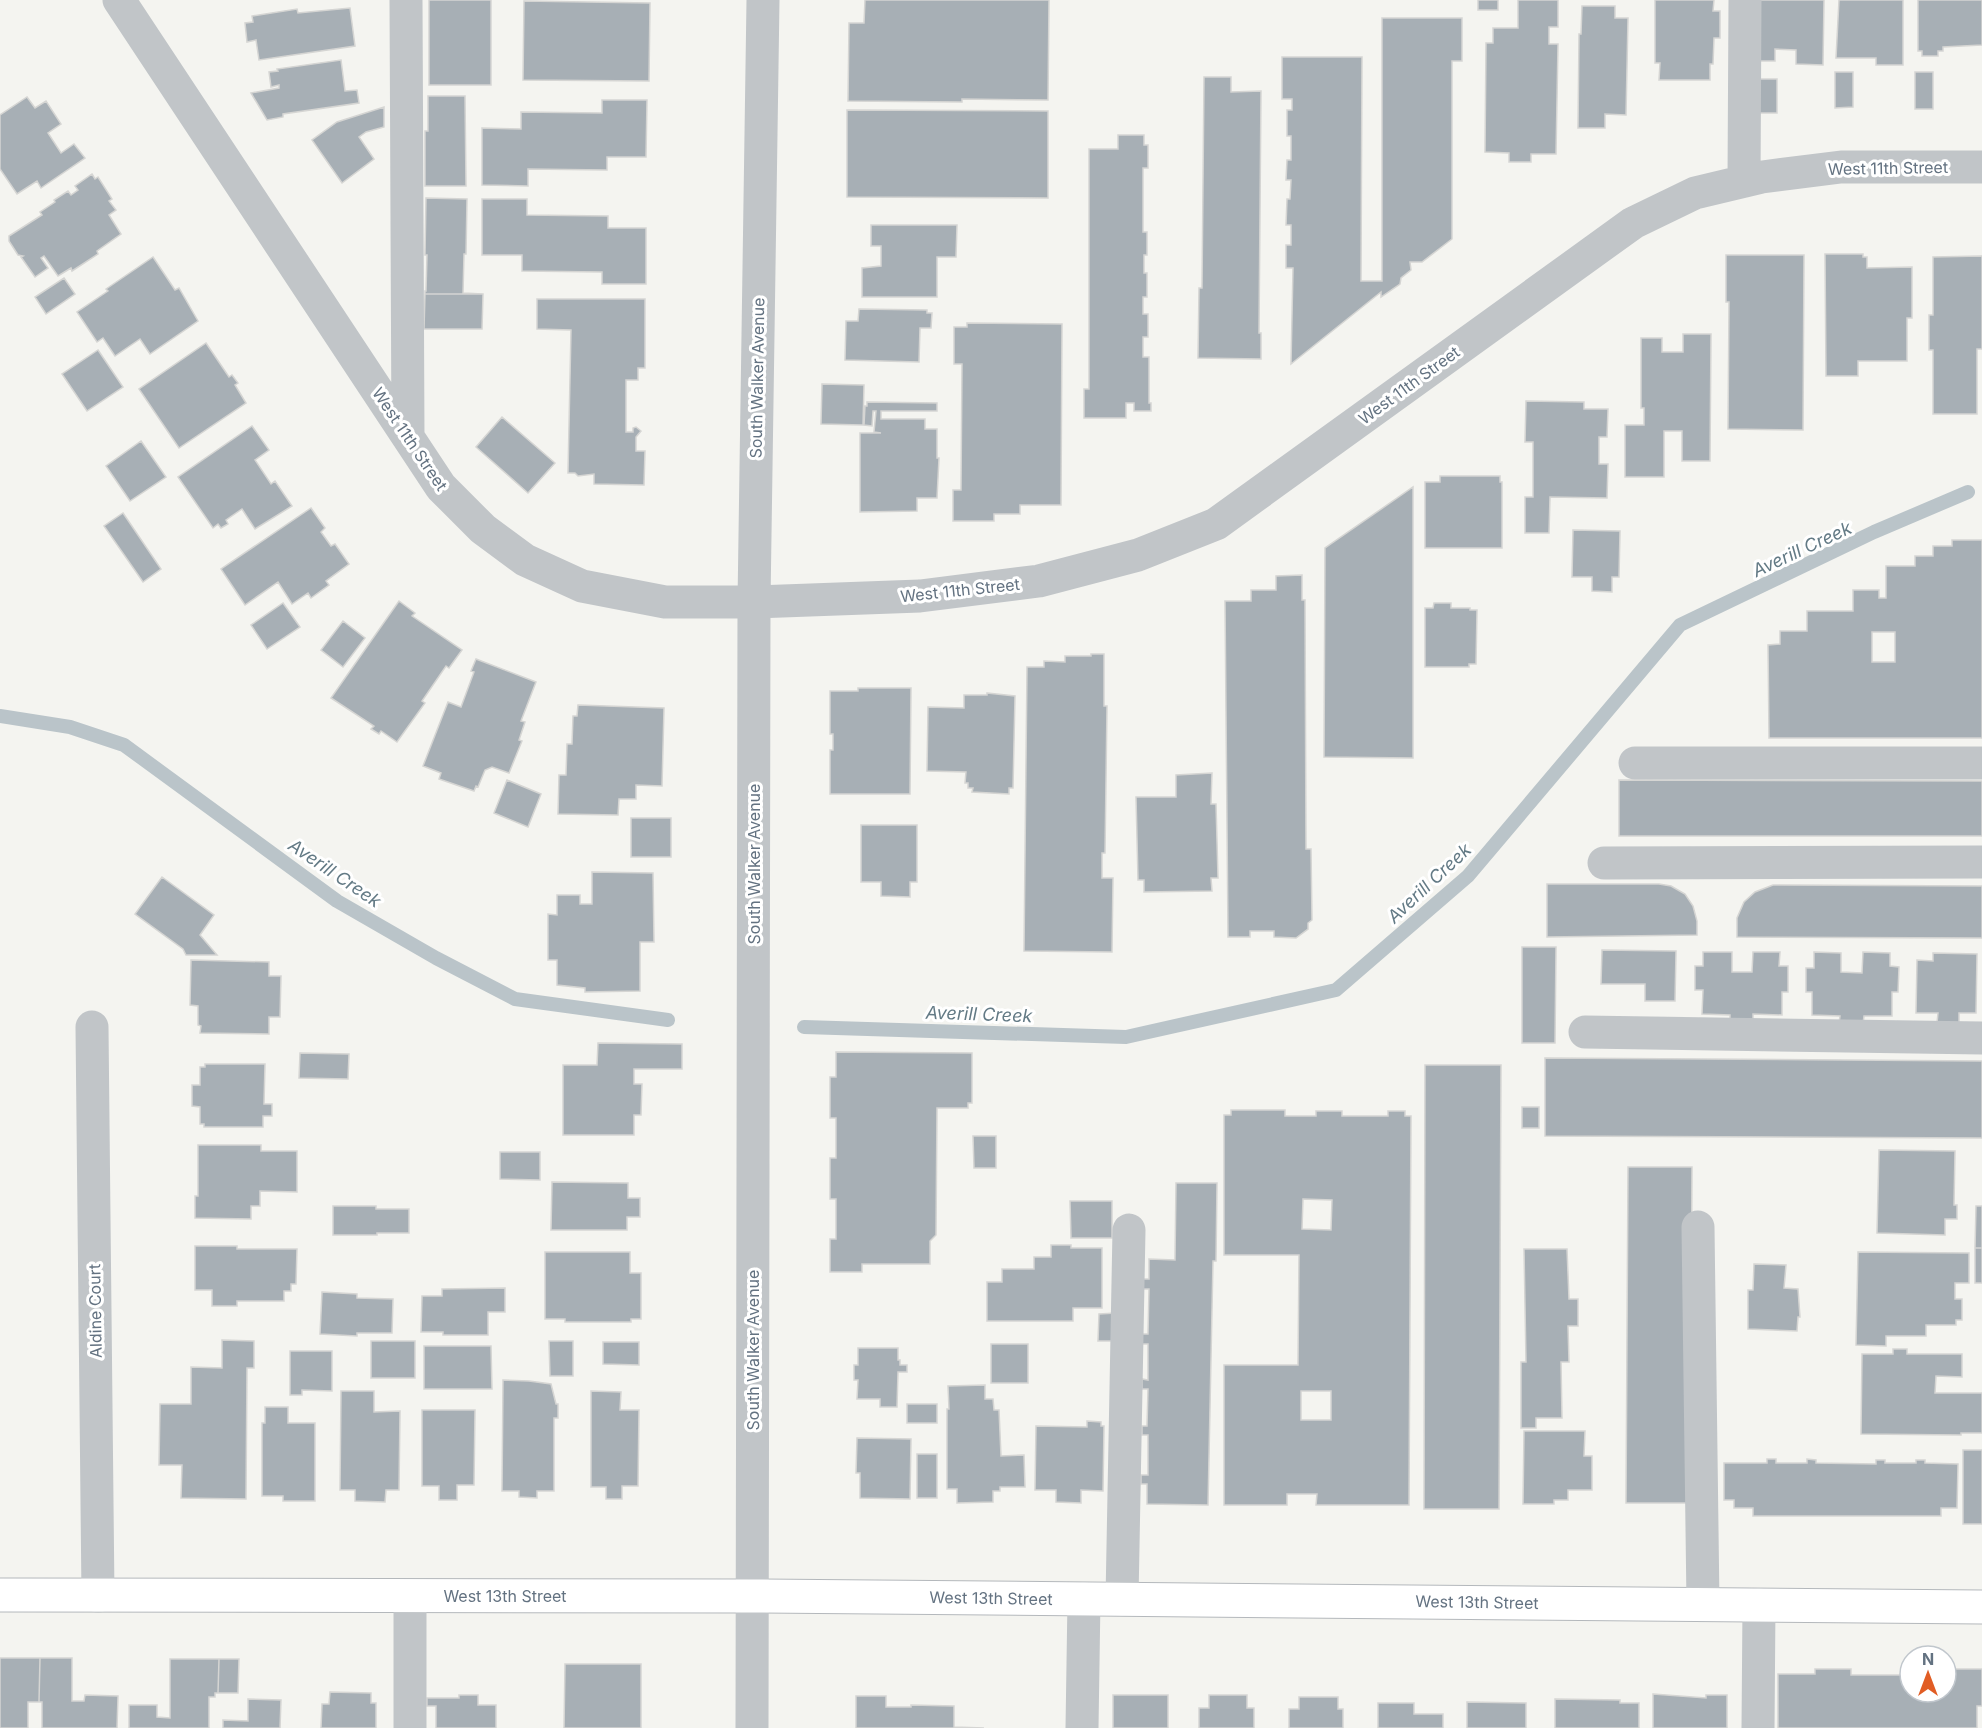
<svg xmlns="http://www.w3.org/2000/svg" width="1982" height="1728" font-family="Inter,sans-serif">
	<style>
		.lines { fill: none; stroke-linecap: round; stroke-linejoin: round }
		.stream { stroke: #bac4c9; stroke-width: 14 }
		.building { fill: #a7afb5; stroke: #d5d5d3; stroke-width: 1.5; fill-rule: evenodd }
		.major-casing { stroke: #b4b8bc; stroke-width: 35 }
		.minor { stroke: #c1c5c8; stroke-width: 33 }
		.major { stroke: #fff; stroke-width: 33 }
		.labels { text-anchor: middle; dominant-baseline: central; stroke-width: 6; stroke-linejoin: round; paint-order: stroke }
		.street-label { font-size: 16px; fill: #637281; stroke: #fff }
		.water-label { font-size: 18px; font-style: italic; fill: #637a85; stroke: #fff }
	</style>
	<rect width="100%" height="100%" fill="#f4f4f0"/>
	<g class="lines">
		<path class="stream" d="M0 716 70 727 124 745 337 901 436 958 515 999 668 1020
			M804 1027 1126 1037 1336 990 1468 876 1680 625 1874 532 1968 492"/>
	</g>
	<path class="building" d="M429 0H491V85H429Z
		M865 0H1049L1048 100 962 99V102L848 101 849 23H864Z
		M1478 0H1498V10H1478Z
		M1518 0H1558V27H1549V44H1558L1556 154H1531V162H1509V153L1485 152 1486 43H1493V28H1518Z
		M1655 0H1714L1713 11H1720V38H1714L1713 64H1710V80H1659L1660 63H1655Z
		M1759 0H1824L1823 65 1796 64V50L1775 49V61H1758Z
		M1839 0H1903V65H1876V58H1836Z
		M1918 0H1982V45L1943 47V51H1938V56H1922V51H1918Z
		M524 1 650 3 649 81 523 80Z
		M1582 6H1615V18H1628L1626 115 1605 114V128H1578L1579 34H1581Z
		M350 8 355 46 259 60 256 40 247 42 245 23 253 22 252 16 297 9 298 13Z
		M1382 18H1462V61H1452V239L1422 262H1410L1411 270 1401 278 1400 284 1381 297V292L1291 364 1293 268H1286V245H1291V225H1286L1287 199H1290L1291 180H1286L1287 160H1291V136H1287V110H1292V99H1282V57H1362L1361 281H1382Z
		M341 60 345 91 357 90 359 103 283 114V117L267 120 251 93 279 88V85L271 87 269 72 278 71 277 69Z
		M1835 72H1853V107L1835 108Z
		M1915 72H1933V109H1915Z
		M1204 77H1231V92L1261 91 1259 333H1261V359L1198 358 1199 288H1202Z
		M1755 79H1777V113H1750Z
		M428 96H465L466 186H425V131H428Z
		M27 97 35 108 46 101 61 124 48 133 61 153 74 144 85 158 41 188 37 181 17 194 0 169V115Z
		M602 100H647L646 157H607V170L528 169V186L482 185V128L521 129V112L602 113Z
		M384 107V127L366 132 359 137 374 159 342 183 312 140 337 122Z
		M847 110 1048 111V198L847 197Z
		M1118 135H1144V145H1148V168H1143V232H1147V255H1144V273H1147V297H1143V314H1148V337H1143V357H1149V403H1151V411H1134V403H1126V418H1084V389H1089V149H1118Z
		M92 174 95 179 98 177 112 199 109 201 116 210 109 215 121 234 97 251 98 254 72 271 71 268 58 276 44 256 41 258 48 268 35 277 21 257 23 256 18 255 9 241V236L42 215 40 212 55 202 54 200 68 191 71 195 78 190 75 186Z
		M426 198 467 199 466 254H464L463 293 483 294H425V291H426L427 255H425Z
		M482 199H527V215L608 216V228H646V284H602V272L522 271V255H482Z
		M871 225H957L956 257H937V297H862V268L881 266V246H871Z
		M1825 254H1863V257H1867V268L1912 267V318H1907V361H1858V376H1826Z
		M1726 255H1804L1803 430 1728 429 1729 302H1726Z
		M1982 256V349H1977V414H1933V350H1929V315H1933V257Z
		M153 257 175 290 179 288 198 321 150 354 140 339 115 356 103 338 97 342 77 312 108 291 106 289Z
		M64 278 75 294 46 314 35 297Z
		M425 294H483L482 329H424Z
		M537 299H645V368H638V380H626V432H633V428L636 427 641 431 636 437V451H645L644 485 594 484V474L578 476 575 473H568L571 330 537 329Z
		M859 309 927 310V313H932L931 328H920L919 362 845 360 846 321H858Z
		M967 323 1062 324 1061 505H1020V514H994V521H953V490H961L962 364H954V327H967Z
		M1683 334H1711L1710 461H1682V431H1664V477H1625V425H1644V408H1641V338H1662V352H1683Z
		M206 343 229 377 232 375 238 383 235 385 246 403 179 448 139 389Z
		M98 350 123 387 87 411 62 374Z
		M822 384 864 385 863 425 821 424Z
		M1526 401 1584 402V409H1608L1607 437H1599V464H1608L1607 498 1550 497 1549 533H1525V497H1533V442H1525Z
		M867 402 937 403V411H881V419H925V429H937V458H939L937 498H917V511L860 512V433H881L874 432 876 411H873L872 426 864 425 865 406H867Z
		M502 417 555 463 528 493 476 447Z
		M252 426 269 450 255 460 271 484 275 481 292 506 255 529 242 509 226 520 228 524 221 528 218 524 213 528 178 477Z
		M141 441 166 477 130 501 106 466Z
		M1440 476H1500V482H1502V548H1425V482H1440Z
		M1413 487V758L1324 757 1325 548Z
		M311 508 325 528 321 532 331 546 335 544 349 564 326 581 329 585 311 598 308 593 292 604 278 582 245 605 221 569Z
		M123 513 161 569 143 582 104 526Z
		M1573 530 1620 531 1619 577H1612V592L1592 591V577H1572Z
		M1952 540H1982V738H1769L1768 645 1780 644V631H1807V611H1853V590H1879V598H1886V566H1915V556H1933V546H1952ZM1872 632H1895V662H1872Z
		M1302 575V600H1305L1306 849H1311L1312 920 1308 923V929L1296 938 1274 937V931H1250V937H1228L1225 601H1251V590H1276V576Z
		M399 601 415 613 412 616 462 650 449 668 446 666 422 701 425 703 397 742 381 731 379 734 371 729 374 726 331 698Z
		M283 603 300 627 267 649 251 625Z
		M1434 603H1451V608H1470V610H1477L1476 664H1469V667H1425V608H1433Z
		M343 621 365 638 343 667 321 650Z
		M1091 654H1104V706H1107L1105 853H1102V878H1113L1112 952 1024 951 1027 667H1044V661L1065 662V656H1091Z
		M476 659 536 682 521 721 525 722 519 740 522 741 509 773 492 767 485 770 478 787 476 786 474 791 439 779 441 773 423 766 448 702 461 707 474 672 471 671Z
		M858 688H911L910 794H830V750H833V734H830V691H858Z
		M987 693 1015 696 1013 788H1009V794L972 792 973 788H968V783H965L966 772 927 771 928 707 964 708V695H987Z
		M578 705 664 708 662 786 636 785V799H619L618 815 558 814 559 775H566L567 744H572L573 716H577Z
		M1212 773 1211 804H1216L1218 878H1211L1212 891 1144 892V880H1138L1136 797H1176V775Z
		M507 780 541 794 528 827 494 813Z
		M1619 780 1982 781V836H1619Z
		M631 818H671V857H631Z
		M861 825H917V882H910V897L881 896V882H861Z
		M592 872 653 873 654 942H640V991L585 992V988L557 985V960H548V914L557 915V895H580V904H592Z
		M162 877 214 915 200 935 217 955H186L183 949 135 914Z
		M1547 884H1659L1671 886 1685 894 1693 906 1697 921V935L1547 937Z
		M1773 885 1982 886V938L1737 937V918L1744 902 1755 892Z
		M1522 947H1556L1555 1043H1522Z
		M1602 950 1676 951 1675 1001H1645V984H1601Z
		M1703 952H1732V972H1752L1753 952H1780L1779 966H1788V992H1782V1015L1753 1014V1024H1730V1015L1702 1014 1703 990H1695V966H1703Z
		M1814 952 1841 953V972L1862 973 1863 952 1890 953V966L1899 967 1898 992H1892V1016H1864L1863 1024H1839L1840 1016 1812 1015V992H1806V968H1814Z
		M1933 953 1977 954 1976 1013H1959V1023H1937L1938 1013H1916L1917 960 1933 961Z
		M191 960 269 962V976H281L280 1017H269V1034L200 1033 201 1026 198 1025V1006L190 1005Z
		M598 1043 682 1044V1069H634V1084H642L641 1115H634V1135H563V1065H597Z
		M836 1052 972 1053V1103H968V1108H937L936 1235 930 1241V1264H862V1272H830V1239H836V1199H830V1158H836V1118H830V1077H836Z
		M300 1053 349 1054 348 1079 299 1078Z
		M1545 1058 1982 1061V1138L1545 1136Z
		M205 1064H265L264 1104H272V1116H263V1127H204V1124H200V1107L192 1106V1085H200V1067H205Z
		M1425 1065H1501L1499 1509H1424Z
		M1522 1107H1539V1128H1522Z
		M1231 1110H1285V1116H1316V1111H1342V1116H1388V1111H1405V1116H1411L1409 1505H1316L1317 1494H1287V1505H1224V1365H1298L1299 1255H1224V1115H1231ZM1303 1199 1332 1200 1331 1230 1302 1229ZM1301 1391H1331V1420H1301Z
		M973 1136H996V1168H974Z
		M198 1145H261V1151H297V1192L260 1191V1206H251V1219L195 1218V1196H198Z
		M1879 1150 1955 1151 1954 1205H1957V1219H1945V1235L1877 1233Z
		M500 1152H540V1180L500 1179Z
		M1628 1167H1692L1690 1503H1626Z
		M552 1182 628 1183V1198H640V1217H627V1230H551Z
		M1176 1183H1217L1216 1261H1213L1208 1505 1147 1504V1484H1141V1475H1148V1435H1142V1426H1147L1148 1389H1142V1379L1148 1380V1344H1142V1334H1148L1149 1289H1142V1279H1149V1259L1175 1260Z
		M1070 1201H1112V1238H1071Z
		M333 1206H376V1209H409V1233H377V1235H333Z
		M1976 1206H1982V1248H1975Z
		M1051 1245H1071V1248H1102V1308H1073V1321H987V1282H1002V1269H1034V1257H1051Z
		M195 1246H237V1249H297L296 1284H291V1291H284V1301H237V1306H212V1290H195Z
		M1975 1248H1982V1283H1975Z
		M1524 1249H1567L1569 1299H1578V1326H1568L1569 1362H1561L1562 1418H1536V1428H1521V1362H1526Z
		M545 1252H630V1273H641V1319H631V1322H565V1319H545Z
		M1858 1252 1969 1253V1283H1955V1299H1962V1320H1956V1325H1926V1336H1886V1346L1856 1345Z
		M1754 1264 1786 1265 1784 1288 1798 1289 1800 1317H1798L1797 1331 1748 1329V1290H1753Z
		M505 1288V1312H488V1335H443V1332H421L422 1296H442V1289Z
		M322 1292 357 1294V1298L393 1299 392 1333H357V1336L320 1334Z
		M1116 1313 1115 1341H1098L1099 1314Z
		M222 1340 254 1341V1368H247L246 1499 181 1498 182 1465H159L160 1404H191V1367L222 1368Z
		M371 1341H415V1378H371Z
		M549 1341H573V1376H550Z
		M603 1342H639V1365L603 1364Z
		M991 1344H1028V1383H991Z
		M424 1346H491L492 1389H424Z
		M858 1348H898V1360H900V1365H907V1372H898L897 1407H880V1399H857L858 1380H854V1365H858Z
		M1893 1349H1907V1354H1962V1377L1936 1376 1935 1393H1982V1433H1961V1435L1861 1434 1862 1354H1893Z
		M290 1351H332V1391L302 1390V1395H290Z
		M503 1380 529 1381 551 1384 556 1404H558V1418H554V1491H537V1498L519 1497V1491H502Z
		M985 1385V1399H993L994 1410H999L1001 1456 1024 1455 1025 1487H1000V1491H993V1502L957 1503V1489H947V1409H949L948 1386Z
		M341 1391H374V1412L400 1411 399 1490H386L385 1502 355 1501V1490H340Z
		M591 1391 621 1392 620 1410H639L638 1486H622V1499H606V1487H591Z
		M907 1404H937V1423H907Z
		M265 1407H288V1423H315V1501H283V1496H262V1423H265Z
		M422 1410H475L474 1485H457V1500H439V1486H422Z
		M1087 1421 1101 1422V1426H1104L1103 1491 1081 1490V1503L1056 1502V1490H1035L1036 1426 1087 1427Z
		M1524 1431H1585L1584 1456H1592V1490H1568V1500H1554V1504H1523Z
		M857 1438 911 1439 910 1499 860 1498V1473H856Z
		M1963 1450H1982V1524H1963Z
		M917 1454H937V1498H917Z
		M1767 1459H1776V1463H1807V1459L1816 1460V1463L1876 1464V1460H1885V1463H1916V1460H1925V1463L1958 1464 1957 1508H1941V1516H1753V1508H1734V1500H1724V1463H1767Z
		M0 1658H40L39 1702H28V1728H0Z
		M40 1658H72V1701H84L85 1695 118 1696 117 1728H42V1702H39Z
		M170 1659H219L218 1693H215V1697H209V1728H129V1705H157V1717L170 1718Z
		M219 1659H239L238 1693H218Z
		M565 1664H641V1728H564Z
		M1815 1669H1851V1675H1910V1692H1946V1669H1982V1706H1977V1728H1778V1674H1815Z
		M330 1692 371 1693V1703H376V1728H321L322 1704H329Z
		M1653 1694 1706 1698V1695H1727V1728H1653Z
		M459 1695H478V1705H496V1728H436V1706H427V1698H459Z
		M1113 1695H1168V1728H1113Z
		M1209 1695H1247V1708H1254V1728H1199V1708H1209Z
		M856 1696H886V1707H911V1705L954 1706V1727L984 1728H856Z
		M1299 1697H1338V1709H1343V1728H1289V1709H1299Z
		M248 1699 281 1700 280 1728H223V1720L248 1721Z
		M1555 1699 1620 1700V1703H1639V1728H1555Z
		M1467 1702 1526 1703V1728H1467Z
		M1378 1703H1414V1714H1443V1728H1378Z"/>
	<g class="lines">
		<defs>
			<path id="major" d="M0 1595 753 1596 1982 1607"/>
		</defs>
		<use href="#major" class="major-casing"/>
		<path class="minor" d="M119 0 441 487 483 529 525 560 582 586 665 602H754L920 596 1039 581 1138 555 1216 524 1633 223 1695 193 1762 177 1841 167H1982
			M406 0 408 437
			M1744 181 1745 0
			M1635 763H1982
			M1604 863 1982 862
			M92 1027 98 1596
			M1585 1032 1982 1038
			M1698 1227 1703 1604
			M410 1596V1728
			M1122 1599 1129 1230
			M752 1728 754 602 763 0
			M1082 1728 1084 1599
			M1758 1728 1759 1605"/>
		<use href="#major" class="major"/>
	</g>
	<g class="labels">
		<g class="street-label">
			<text transform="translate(1888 168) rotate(-1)">West 11th Street</text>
			<text transform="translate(757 378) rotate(-89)">South Walker Avenue</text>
			<text transform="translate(1409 385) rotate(-36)">West 11th Street</text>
			<text transform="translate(410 439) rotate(56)">West 11th Street</text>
			<text transform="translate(960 590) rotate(-6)">West 11th Street</text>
			<text transform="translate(754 864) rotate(-90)">South Walker Avenue</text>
			<text transform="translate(95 1311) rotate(-91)">Aldine Court</text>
			<text transform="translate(753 1350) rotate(-90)">South Walker Avenue</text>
			<text x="505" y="1596">West 13th Street</text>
			<text transform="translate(991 1598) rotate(1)">West 13th Street</text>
			<text transform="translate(1477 1602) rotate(1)">West 13th Street</text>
		</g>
		<g class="water-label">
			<text transform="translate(1802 549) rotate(-25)">Averill Creek</text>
			<text transform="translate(335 873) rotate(34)">Averill Creek</text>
			<text transform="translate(1429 883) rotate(-43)">Averill Creek</text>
			<text transform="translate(979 1014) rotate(2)">Averill Creek</text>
		</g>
	</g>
	<g transform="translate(1928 1674)"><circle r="28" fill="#ffffff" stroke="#c1c7cd" stroke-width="1.5"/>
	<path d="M0-4.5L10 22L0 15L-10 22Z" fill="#e15d24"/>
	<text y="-9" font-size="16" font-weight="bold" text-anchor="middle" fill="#637281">N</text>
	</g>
</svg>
